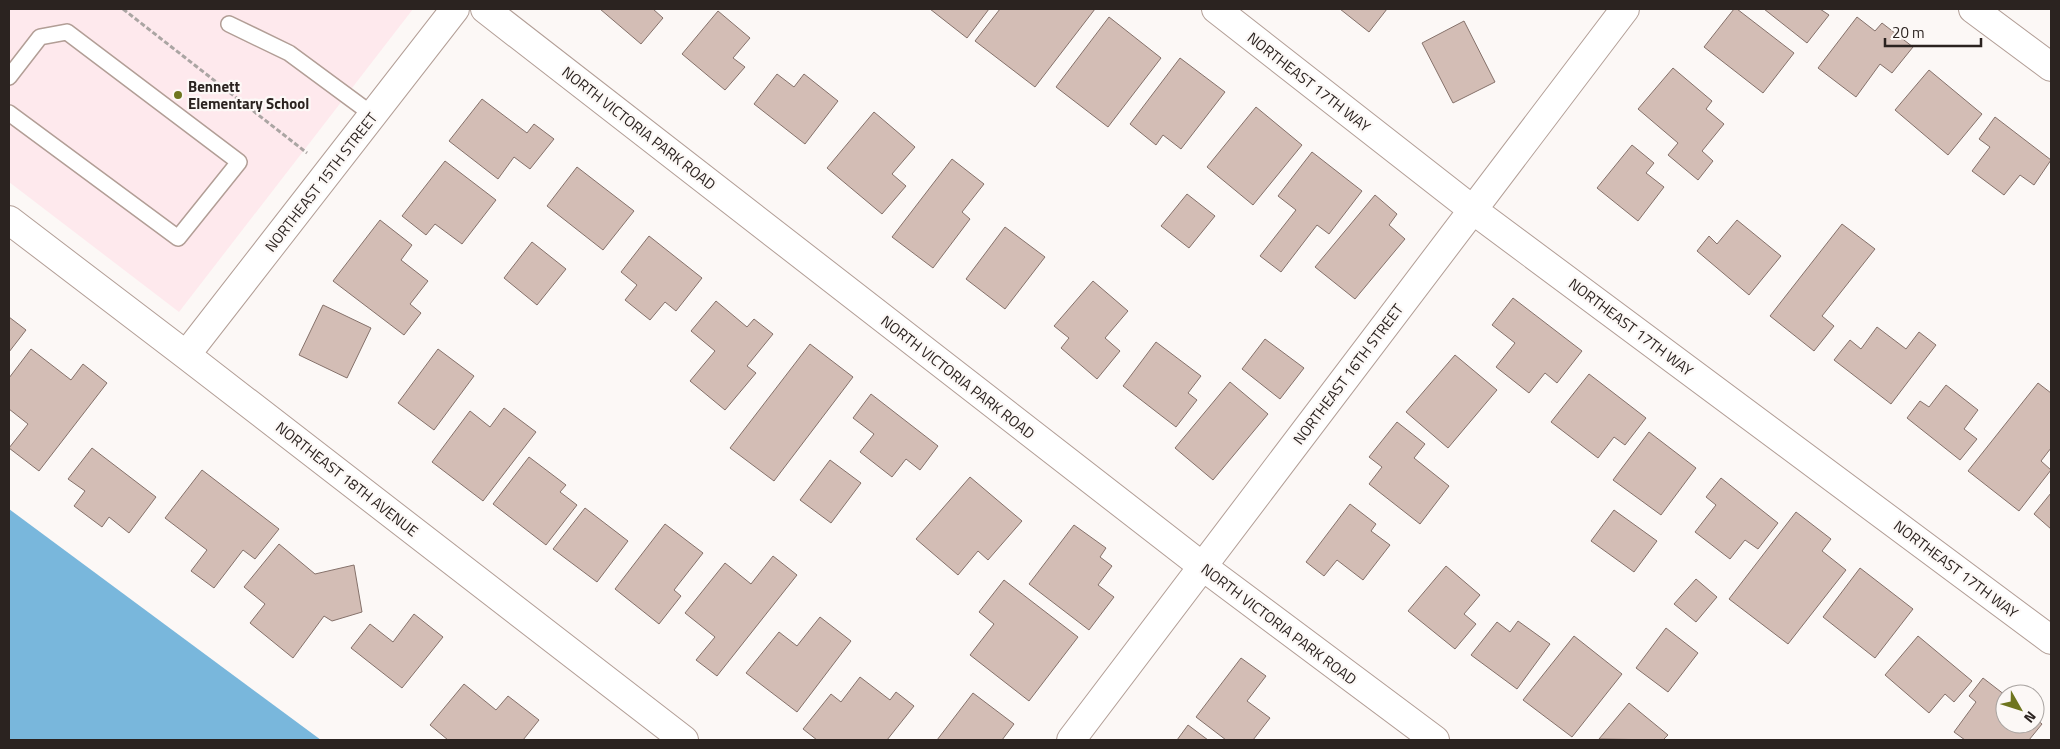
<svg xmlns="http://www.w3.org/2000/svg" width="2060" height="749" font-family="'Titillium Web',sans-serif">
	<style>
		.education { fill: #fee9ed }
		.water { fill: #79b7dc }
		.building { fill: #d3bdb5; stroke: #85716a }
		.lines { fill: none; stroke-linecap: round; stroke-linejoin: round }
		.service-casing { stroke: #b29e96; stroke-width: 18 }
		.minor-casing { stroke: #b29e96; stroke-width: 30 }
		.path { stroke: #aba5a3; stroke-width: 3; stroke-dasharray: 5 2.5; stroke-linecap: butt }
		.service { stroke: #fff; stroke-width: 15 }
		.minor { stroke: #fff; stroke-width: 28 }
		.poi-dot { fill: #6e751e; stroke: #fcf8f6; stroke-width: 2 }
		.labels { text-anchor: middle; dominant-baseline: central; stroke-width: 4.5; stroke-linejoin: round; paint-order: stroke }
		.street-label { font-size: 15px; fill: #2b2320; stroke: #fcf8f6 }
		.poi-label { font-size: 15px; font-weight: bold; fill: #2b2320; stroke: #fcf8f6; text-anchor: start }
	</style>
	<rect width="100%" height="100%" fill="#fcf8f6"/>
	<path class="education" d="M9 9H413L179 312 9 182Z"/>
	<path class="water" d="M9 509 321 740H9Z"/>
	<path class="building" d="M600 9H653L663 18 641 44Z
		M930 9H989L967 38Z
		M1000 9H1095L1035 87 975 41Z
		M1340 9H1387L1369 32Z
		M1734 9H1737L1794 53 1763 93 1704 47Z
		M1764 9H1820L1829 15 1807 43Z
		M718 11 750 38 733 58 745 67 725 90 682 54Z
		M1109 17 1161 58 1108 127 1056 87Z
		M1857 17 1875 31 1882 23 1913 47 1892 73 1880 64 1856 97 1818 68Z
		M1464 21 1495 82 1453 103 1422 43Z
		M1180 58 1225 92 1181 149 1163 135 1156 145 1130 124Z
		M1673 68 1712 101 1706 109 1724 124 1702 151 1713 161 1698 180 1668 155 1678 143 1638 109Z
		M1929 70 1982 114 1948 155 1895 110Z
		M777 74 794 87 804 74 838 101 805 144 754 104Z
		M482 99 527 133 534 124 554 139 530 169 514 157 498 179 449 141Z
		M1256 107 1302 145 1253 205 1207 167Z
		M874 112 915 147 892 174 906 186 882 214 827 168Z
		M1995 117 2051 160 2034 185 2020 175 2004 195 1972 171 1990 147 1979 139Z
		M1632 145 1654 163 1646 173 1664 187 1638 221 1597 188Z
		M1312 152 1362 191 1329 234 1317 225 1281 272 1260 256 1296 210 1278 196Z
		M952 159 984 184 962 212 970 219 933 268 892 237Z
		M445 161 496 200 462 244 435 224 426 235 402 216Z
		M577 167 634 211 603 250 547 206Z
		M1187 194 1215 216 1189 248 1161 226Z
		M1375 195 1397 214 1389 225 1405 239 1355 299 1315 267Z
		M380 220 412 245 401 260 428 281 410 304 421 313 404 335 333 281Z
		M1737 220 1781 256 1749 295 1697 251 1709 236 1717 244Z
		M1842 224 1875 249 1822 316 1834 326 1814 351 1770 316Z
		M1005 227 1045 257 1005 309 966 279Z
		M649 236 702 278 676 311 665 302 650 320 625 300 637 285 621 272Z
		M532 242 566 269 537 305 504 278Z
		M1093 281 1128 311 1105 338 1120 351 1097 379 1061 348 1069 338 1054 326Z
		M1513 298 1582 351 1557 383 1545 373 1529 393 1496 367 1515 343 1492 325Z
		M716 301 747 327 754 319 773 334 747 366 756 373 725 410 690 381 715 351 691 331Z
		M323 305 371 328 347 378 299 355Z
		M9 317 26 330 9 352Z
		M1877 327 1906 349 1919 332 1936 345 1891 404 1834 360 1850 340 1861 349Z
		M1265 339 1304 368 1280 399 1242 369Z
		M1156 342 1201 376 1188 393 1197 400 1176 427 1123 386Z
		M810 344 853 377 774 481 730 448Z
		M31 349 71 380 83 364 107 383 39 471 9 448 28 424 9 409V378Z
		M438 349 474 376 434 430 398 403Z
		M1455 355 1497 390 1448 448 1406 412Z
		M1589 374 1646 418 1625 445 1614 437 1598 458 1551 422Z
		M1230 382 1268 414 1213 480 1175 448Z
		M2038 383 2051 393V448L2041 461 2051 470 2019 511 1968 471Z
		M1946 385 1978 410 1964 429 1977 439 1960 460 1907 418 1920 401 1929 407Z
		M871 394 938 446 920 470 906 459 892 477 860 452 874 434 853 418Z
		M504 408 536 432 483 501 432 462 470 411 490 427Z
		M1397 422 1425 444 1414 458 1449 486 1420 524 1369 484 1382 467 1369 457Z
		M1649 432 1696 468 1661 515 1613 480Z
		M92 448 156 497 129 533 109 517 102 527 74 506 85 491 68 479Z
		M529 457 566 485 560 492 577 505 546 545 493 504Z
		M830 460 861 483 831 523 800 500Z
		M202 470 279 529 255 559 243 550 214 588 191 571 207 550 165 518Z
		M970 477 1022 521 988 560 978 551 958 575 916 539Z
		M1721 478 1778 523 1758 549 1745 540 1730 559 1695 532 1716 505 1706 497Z
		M2051 493V529L2034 514Z
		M1350 504 1376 524 1371 531 1390 545 1363 580 1337 560 1324 576 1306 562Z
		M585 508 628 541 597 582 553 549Z
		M1614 510 1657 541 1634 572 1591 541Z
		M1796 512 1831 539 1822 551 1846 570 1788 644 1729 599Z
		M665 524 703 553 674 590 681 596 659 624 615 589Z
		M1074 525 1106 548 1100 557 1112 566 1098 585 1114 597 1089 630 1029 584Z
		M279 544 315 574 354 565 362 612 332 621 324 616 293 658 250 623 265 604 244 587Z
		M773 556 797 575 717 676 696 660 715 637 685 613 725 563 751 584Z
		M1446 566 1480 595 1464 614 1476 624 1455 649 1408 611Z
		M1860 568 1913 609 1875 658 1823 617Z
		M1696 579 1717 597 1696 622 1674 604Z
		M1004 580 1078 637 1029 701 970 655 994 624 979 612Z
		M414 614 443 637 402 688 351 648 370 624 393 642Z
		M820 617 851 641 797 712 746 673 779 632 797 646Z
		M1518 621 1550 644 1517 689 1471 655 1497 622 1510 632Z
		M1666 628 1698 653 1668 692 1636 668Z
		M1574 636 1622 674 1572 737 1523 700Z
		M1918 636 1972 681 1954 702 1945 694 1929 713 1885 675Z
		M1241 658 1266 676 1247 701 1270 718 1253 740H1226L1196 717Z
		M860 677 890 700 896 692 914 706 887 740H817L803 729 831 694 841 702Z
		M1983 678 2005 695V724H2035V718L2042 724 2029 740H1965L1954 732 1976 702 1969 696Z
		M464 684 496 710 508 696 539 720 523 740H448L430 725Z
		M973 693 1014 724 1002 740H937Z
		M1629 703 1668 735 1663 740 1599 739Z
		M1188 725 1208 740H1177Z"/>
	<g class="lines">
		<defs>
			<path id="service" d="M229 24 289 53 373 115
				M9 77 40 37 67 32 239 162 178 238 9 113"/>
			<path id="minor" d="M485 9 1202 566 1435 740
				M1216 9 1473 210 2051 640
				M1973 9 2051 67
				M9 220 186 355 684 740
				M186 355 455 9
				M1071 740 1625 9"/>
		</defs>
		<use href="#service" class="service-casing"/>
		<use href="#minor" class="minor-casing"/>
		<path class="path" d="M123 9 307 153"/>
		<use href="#service" class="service"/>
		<use href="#minor" class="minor"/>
	</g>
	<circle class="poi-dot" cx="178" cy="95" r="5"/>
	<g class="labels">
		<g class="street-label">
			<text transform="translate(1309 82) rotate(38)">NORTHEAST 17TH WAY</text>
			<text transform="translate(639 128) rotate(38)">NORTH VICTORIA PARK ROAD</text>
			<text transform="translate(321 182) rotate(-52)">NORTHEAST 15TH STREET</text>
			<text transform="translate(1631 327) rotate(37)">NORTHEAST 17TH WAY</text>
			<text transform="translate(1348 374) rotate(-53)">NORTHEAST 16TH STREET</text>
			<text transform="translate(958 377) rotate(38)">NORTH VICTORIA PARK ROAD</text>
			<text transform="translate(347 479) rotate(38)">NORTHEAST 18TH AVENUE</text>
			<text transform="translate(1956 569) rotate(37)">NORTHEAST 17TH WAY</text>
			<text transform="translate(1279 624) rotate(37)">NORTH VICTORIA PARK ROAD</text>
		</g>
		<g class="poi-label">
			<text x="188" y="86">Bennett<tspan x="188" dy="17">Elementary School</tspan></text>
		</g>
	</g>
	<rect width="2060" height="749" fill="none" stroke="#2b2320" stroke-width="20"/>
	<g transform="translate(2020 709) rotate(129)"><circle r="24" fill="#fcf8f6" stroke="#a8a3a0"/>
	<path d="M0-4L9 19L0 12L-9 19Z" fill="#6e751e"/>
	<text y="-8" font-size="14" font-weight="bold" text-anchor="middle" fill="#2b2320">N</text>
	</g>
	<path d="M1885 38v8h96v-8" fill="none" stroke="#2b2320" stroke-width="2.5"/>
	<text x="1892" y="38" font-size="15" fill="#2b2320" stroke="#fcf8f6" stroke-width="4" paint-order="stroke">20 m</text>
</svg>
